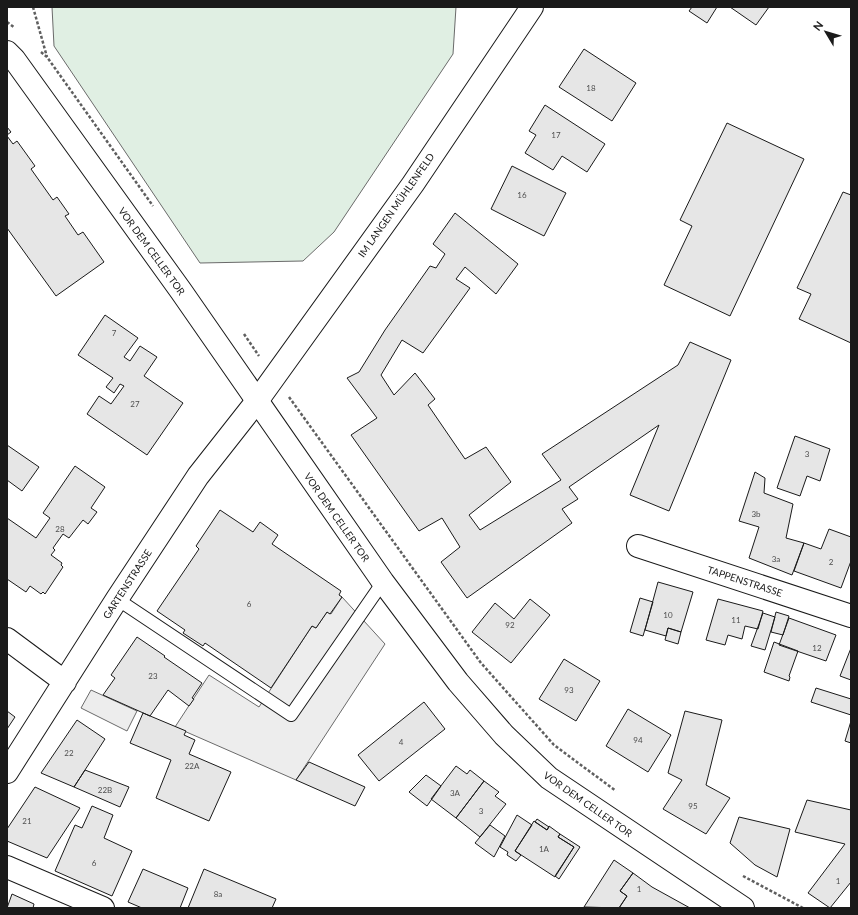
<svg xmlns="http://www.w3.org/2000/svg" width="858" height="915" font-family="Lato,sans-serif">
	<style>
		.green { fill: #e0efe3; stroke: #6a6a6a }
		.parking { fill: #ededed; stroke: #6a6a6a }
		.building { fill: #e6e6e6; stroke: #1a1a1a }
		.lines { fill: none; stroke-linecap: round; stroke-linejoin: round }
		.service-casing { stroke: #1a1a1a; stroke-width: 14 }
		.minor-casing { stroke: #1a1a1a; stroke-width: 24 }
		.secondary-casing { stroke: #1a1a1a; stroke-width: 24 }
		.path { stroke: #5f5f5f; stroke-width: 2.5; stroke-dasharray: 3 2; stroke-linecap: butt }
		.service { stroke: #fff; stroke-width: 12 }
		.minor { stroke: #fff; stroke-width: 22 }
		.secondary { stroke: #fff; stroke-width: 22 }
		.labels { text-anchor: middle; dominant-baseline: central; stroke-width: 3; stroke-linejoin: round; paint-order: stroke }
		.number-label { font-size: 8px; fill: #4d4d4d }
		.street-label { font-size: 10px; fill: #1a1a1a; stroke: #fff }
	</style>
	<rect width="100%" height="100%" fill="#fff"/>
	<path class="green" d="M52 7H456L453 54 334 232 303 261 200 263 54 46Z"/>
	<path class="parking" d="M342 597 385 644 296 780 175 727 209 675 259 707 312 626 316 628 327 612 331 614Z
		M91 690 137 711 127 731 81 708Z"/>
	<path class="building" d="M692 7H717L707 23 689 11Z
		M730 7H769L756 25Z
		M584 49 636 83 612 121 559 87Z
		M545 105 605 144 587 172 562 156 553 170 525 153 536 135 529 131Z
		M727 123 804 159 730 316 664 285 692 226 680 220Z
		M7 127 11 132 7 135Z
		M7 136 13 144 17 141 35 166 31 169 53 200 57 197 69 214 65 216 78 235 83 232 104 262 56 296 7 228Z
		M512 166 566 193 544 236 491 209Z
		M843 192 851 195V343L799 319 811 294 797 288Z
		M455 213 518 264 496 294 465 267 456 279 470 288 423 353 402 340 381 375 394 395 415 373 435 399 428 405 465 459 486 447 511 482 469 515 480 530 561 480 542 454 678 365 690 342 731 360 669 511 630 495 659 425 569 487 578 499 562 509 572 523 467 598 441 562 460 547 442 518 419 531 351 435 377 418 347 378 359 372 385 330 430 266 436 268 445 254 433 244Z
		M105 315 138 338 124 357 130 361 140 346 157 357 144 376 183 403 147 455 87 414 99 396 111 404 124 386 120 384 114 393 106 387 113 378 78 355Z
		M795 436 830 449 820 481 807 476 800 496 777 488Z
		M7 445 39 467 22 491 7 480Z
		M75 466 105 487 91 508 97 512 88 524 83 520 69 538 63 534 53 548 55 550 51 555 62 563 61 565 63 567 45 594 43 592 41 594 30 586 26 592 7 579V518L36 538 50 518 43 513Z
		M755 472 765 478 764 493 793 504 786 538 804 543 792 575 749 558 759 527 739 521Z
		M220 510 253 532 260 522 278 535 272 544 341 591 339 595 342 597 330 614 327 612 316 628 312 626 271 688 205 643 203 646 183 633 185 630 157 611 199 549 196 546Z
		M829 529 851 537V561L841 588 794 571 804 543 821 549Z
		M658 582 693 592 681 632 668 628 666 636 645 630Z
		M640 598 653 602 643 636 630 632Z
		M530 599 550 615 511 663 472 632 495 603 514 619Z
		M718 599 763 611 758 629 745 626 742 639 728 635 725 645 706 640Z
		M776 612 789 616 783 635 771 632Z
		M763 613 775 617 765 650 751 646Z
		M789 618 836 635 826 661 779 645Z
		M668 628 681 632 678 644 665 640Z
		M137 637 165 656 164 657 202 683 192 698 194 699 189 706 168 690 150 716 103 695 115 678 111 675Z
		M774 642 798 651 789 676 790 677 789 681 764 672Z
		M851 648V680L840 676Z
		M564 659 600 681 576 721 539 699Z
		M816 688 851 699V715L811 702Z
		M424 702 445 729 379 781 358 755Z
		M628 709 671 735 648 772 606 746Z
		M7 711 15 717 7 729Z
		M685 711 722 720 706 785 730 798 706 834 663 809 682 780 668 773Z
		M143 713 186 731 184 735 195 740 189 754 231 772 209 821 156 798 171 760 130 743Z
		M77 720 105 739 74 787 41 773Z
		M851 721V743L845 741Z
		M309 762 365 787 355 806 296 780Z
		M456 766 467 774 470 770 484 781 456 818 431 799Z
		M85 770 129 787 120 807 74 787Z
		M426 775 441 786 427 806 409 792Z
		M484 781 499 792 495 796 506 804 480 837 456 818Z
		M35 787 80 808 47 858 7 841V829Z
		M807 800 851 810V882L830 908 808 893 845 844 795 832Z
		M92 806 113 815 104 838 132 851 112 896 55 871 75 825 82 828Z
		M517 815 532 825 515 851 521 855 516 861 507 855 508 852 500 847Z
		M739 817 790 829 777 877 755 865 730 843Z
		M537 819 549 827 547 830 535 822Z
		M534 821 547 830 549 826 560 834 558 837 574 847 555 877 515 851Z
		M490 825 505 836 494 857 475 843Z
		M560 834 580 847 559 879 555 876 574 847 558 837Z
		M614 860 633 873 620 891 627 896 619 908 584 907Z
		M143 869 188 888 180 908H142L128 902Z
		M204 869 276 899 272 908H188Z
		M633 873 652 887 690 908H619L627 896 620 891Z
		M12 894 34 904 33 908H7Z"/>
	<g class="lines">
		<defs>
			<path id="service" d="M117 599 291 715 383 582"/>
			<path id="minor" d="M638 546 851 616
				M7 639 65 682
				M7 772 117 599 198 476 257 401 413 184 532 7
				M7 867 103 908"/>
			<path id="secondary" d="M7 52 14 59 181 291 383 582 458 682 504 735 549 778 743 908"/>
		</defs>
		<use href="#service" class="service-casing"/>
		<use href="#minor" class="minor-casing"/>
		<use href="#secondary" class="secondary-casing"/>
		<path class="path" d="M33 7 47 57
			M7 22 15 28
			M41 52 47 57 153 206
			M244 334 259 356
			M289 397 481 663 554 745 616 791
			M743 876 803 908"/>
		<use href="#service" class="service"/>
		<use href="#minor" class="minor"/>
		<use href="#secondary" class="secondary"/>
	</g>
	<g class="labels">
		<g class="number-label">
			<text x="591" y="88">18</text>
			<text x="556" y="135">17</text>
			<text x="522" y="195">16</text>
			<text x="114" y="333">7</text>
			<text x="135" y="404">27</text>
			<text x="807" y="454">3</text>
			<text x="756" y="514">3b</text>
			<text x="60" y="529">28</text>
			<text x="776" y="559">3a</text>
			<text x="831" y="562">2</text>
			<text x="249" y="604">6</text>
			<text x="668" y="615">10</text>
			<text x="736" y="620">11</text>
			<text x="510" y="625">92</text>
			<text x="817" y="648">12</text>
			<text x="153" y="676">23</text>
			<text x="569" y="690">93</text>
			<text x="638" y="740">94</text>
			<text x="401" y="742">4</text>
			<text x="69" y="753">22</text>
			<text x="192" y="766">22A</text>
			<text x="105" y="790">22B</text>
			<text x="455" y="793">3A</text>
			<text x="693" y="806">95</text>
			<text x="481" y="811">3</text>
			<text x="27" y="821">21</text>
			<text x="544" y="849">1A</text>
			<text x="94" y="863">6</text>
			<text x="838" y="881">1</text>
			<text x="639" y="889">1</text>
			<text x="218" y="894">8a</text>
		</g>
		<g class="street-label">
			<text transform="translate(396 205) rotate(-55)">IM LANGEN MÜHLENFELD</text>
			<text transform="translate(152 251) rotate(54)">VOR DEM CELLER TOR</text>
			<text transform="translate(337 517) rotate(55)">VOR DEM CELLER TOR</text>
			<text transform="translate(745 581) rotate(18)">TAPPENSTRASSE</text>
			<text transform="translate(127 584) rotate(-57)">GARTENSTRASSE</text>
			<text transform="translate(588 804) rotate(35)">VOR DEM CELLER TOR</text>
		</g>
	</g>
	<rect width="858" height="915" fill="none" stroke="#1a1a1a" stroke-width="16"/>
	<g transform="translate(826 32) rotate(308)" stroke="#ffffff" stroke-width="3" paint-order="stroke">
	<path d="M0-3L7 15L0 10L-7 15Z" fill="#1a1a1a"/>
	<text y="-6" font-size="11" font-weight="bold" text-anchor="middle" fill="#1a1a1a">N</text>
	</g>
</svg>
